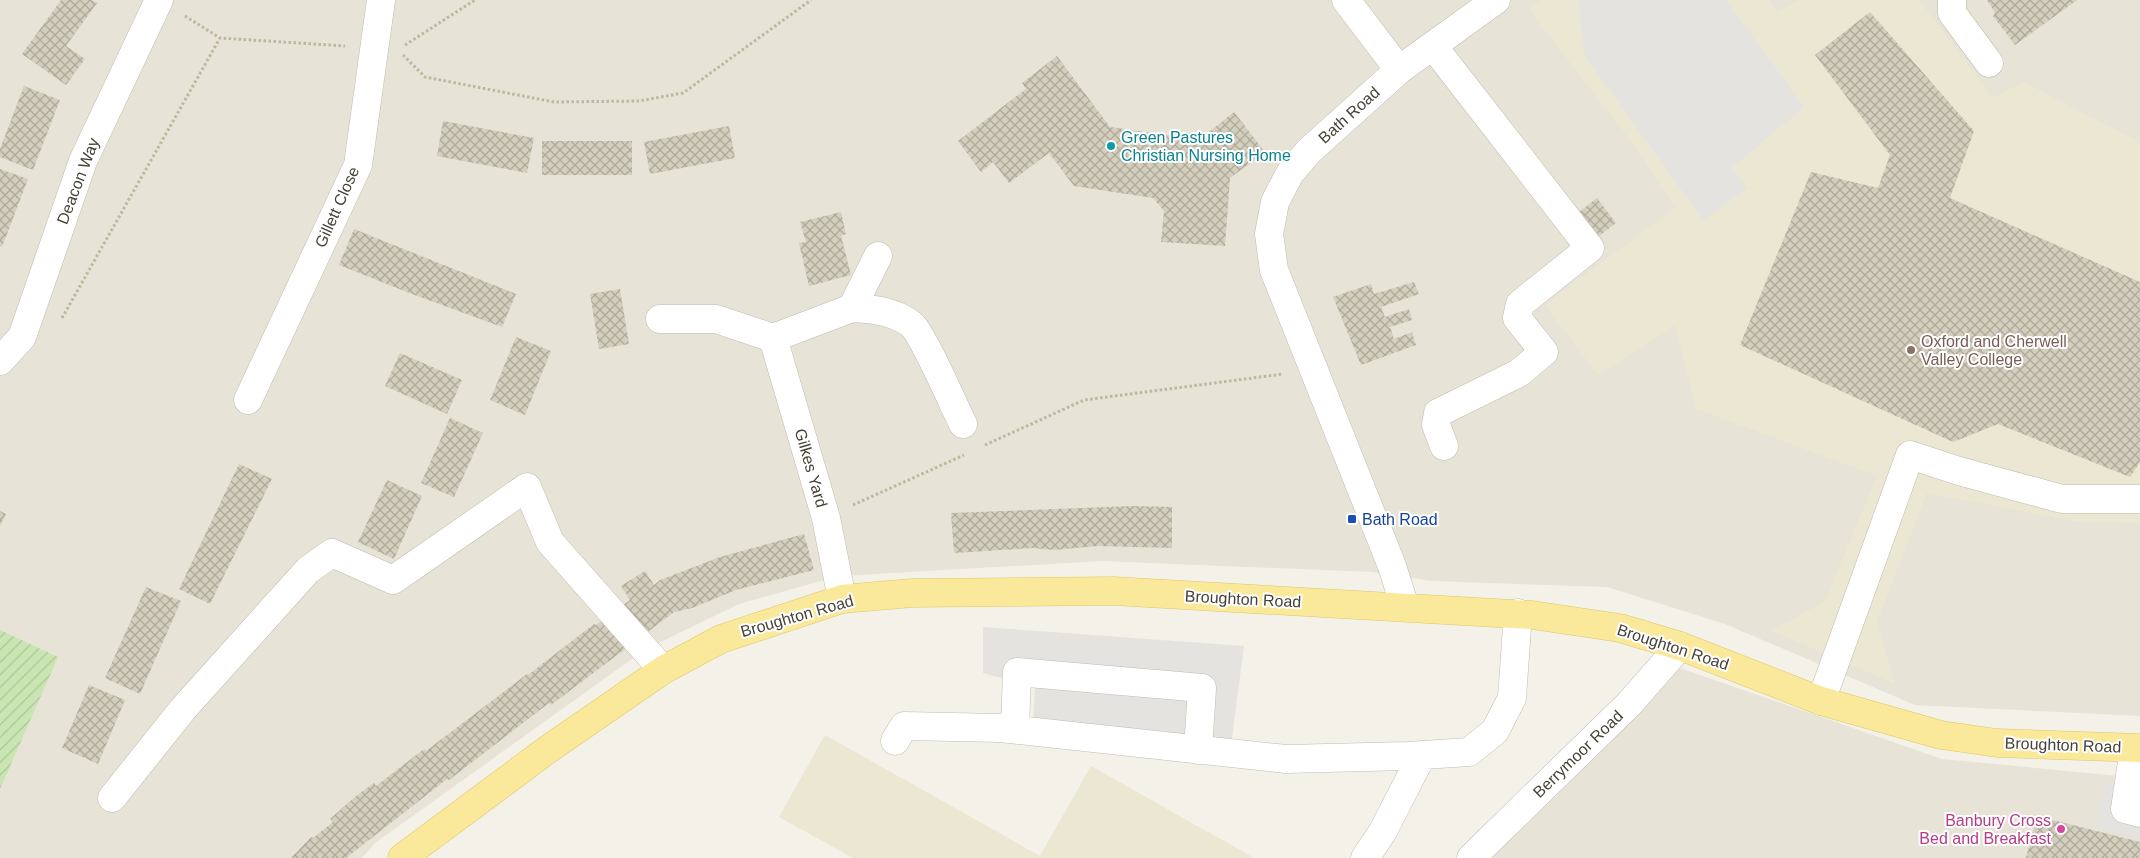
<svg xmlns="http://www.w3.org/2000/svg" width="2140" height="858" font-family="Helvetica,sans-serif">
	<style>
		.residential { fill: #e7e3d6 }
		.education { fill: #ebe7d2 }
		.garden { fill: url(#garden-furrows) }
		.parking { fill: #e4e3df }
		.building { fill: url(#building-cross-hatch) }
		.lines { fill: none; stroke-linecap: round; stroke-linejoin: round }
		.minor-casing { stroke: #c1bcad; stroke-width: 29 }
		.major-casing { stroke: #dec86a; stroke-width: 29 }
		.path { stroke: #bfb79c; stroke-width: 3; stroke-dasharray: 2.5 2.5; stroke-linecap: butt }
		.minor { stroke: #fff; stroke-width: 28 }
		.major { stroke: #fae99a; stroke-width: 28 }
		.culture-dot { fill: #0f9aa8; stroke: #fff; stroke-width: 2 }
		.education-dot { fill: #8d6e63; stroke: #fff; stroke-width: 2 }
		.transit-dot { fill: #1a4fb4; stroke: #fff; stroke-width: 2 }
		.hotel-dot { fill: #d1479c; stroke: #fff; stroke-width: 2 }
		.labels { text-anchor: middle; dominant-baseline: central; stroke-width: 4; stroke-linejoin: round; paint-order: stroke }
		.street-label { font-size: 16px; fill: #464237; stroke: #fff }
		.culture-label { font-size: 16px; fill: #0d838f; stroke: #fff; text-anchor: start }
		.education-label { font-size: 16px; fill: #785e54; stroke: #fff; text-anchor: start }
		.transit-label { font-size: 16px; fill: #164399; stroke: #fff; text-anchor: start }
		.hotel-label { font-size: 16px; fill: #b23c85; stroke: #fff; text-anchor: end }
	</style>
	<defs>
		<pattern id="garden-furrows" width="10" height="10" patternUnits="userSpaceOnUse" patternTransform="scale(1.25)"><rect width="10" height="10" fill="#c9e5b2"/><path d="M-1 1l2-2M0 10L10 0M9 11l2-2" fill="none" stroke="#aec69a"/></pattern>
		<pattern id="building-cross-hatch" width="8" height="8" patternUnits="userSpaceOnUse" patternTransform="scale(1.25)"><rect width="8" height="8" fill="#d4cebd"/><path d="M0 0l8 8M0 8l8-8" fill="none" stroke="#aea99a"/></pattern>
	</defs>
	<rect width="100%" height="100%" fill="#f3f1e8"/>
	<path class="residential" d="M0 0H2140V716L1915 705 1725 624 1607 587 1432 581 1372 572 1104 561 839 576 739 604 646 649 375 843 362 858H0Z
		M1674 666 1942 759 2140 778V858H1484Z"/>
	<path class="education" d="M1542 0H1769L1777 12 1798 0H1919L1993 97 2024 82 2140 142V523L2078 522 1927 493 1877 622 1895 684 1771 631 1825 601 1877 476 1696 409 1675 325 1598 375 1545 305 1676 207 1630 140 1529 10Z
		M825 735 1040 856 1091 766 1254 858H853L779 817Z"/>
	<path class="garden" d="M0 630 58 657 0 789Z"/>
	<path class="parking" d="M1578 0H1726L1804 107 1731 168 1748 188 1703 220 1585 56Z
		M983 627 1244 646 1231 745 1033 722 1035 687 983 673Z
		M2105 781 2140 787V839L2095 828Z"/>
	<path class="building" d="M61 0H92L97 3 66 46 85 59 66 85 22 54Z
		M1987 0H2077L2015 45 1993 16 1995 13Z
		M1870 12 1974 131 1950 198 2140 282V462L2130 477 1998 424 1953 442 1740 345 1811 172 1878 188 1890 155 1815 55Z
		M1057 56 1110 127 1199 140 1234 112 1265 152 1230 178 1225 246 1161 242 1164 211 1153 198 1074 186 1049 153 1009 183 993 162 981 172 958 141 1026 89 1022 83Z
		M24 86 60 100 33 170 0 157V149Z
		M443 121 534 138 527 173 437 156Z
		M729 126 735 158 650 174 644 142Z
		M542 141H632V175H542Z
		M0 169 28 179 2 247 0 246Z
		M1597 198 1616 223 1594 240 1575 215Z
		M841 212 846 234 841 236 851 275 809 286 799 243 806 242 800 222Z
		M354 229 516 294 502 327 412 294 339 265Z
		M1414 282 1419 294 1381 307 1385 317 1409 309 1412 320 1390 327 1394 339 1412 332 1416 345 1361 365 1333 297 1371 284 1374 294Z
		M620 289 629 344 599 349 590 294Z
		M516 337 551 351 525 415 490 400Z
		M400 353 462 380 447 414 385 386Z
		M450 418 483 433 454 497 421 483Z
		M239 464 272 479 210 604 179 589Z
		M387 480 422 496 394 559 358 542Z
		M1134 506 1172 507V548L1097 546 1054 550 1033 548 954 553 951 513Z
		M0 511 6 514 0 526Z
		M804 534 814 570 736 590 692 608 674 612 551 705 549 703 449 780 447 779 346 858H291L311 837 313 838 333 822 330 819 356 796 374 783 376 786 424 749 426 751 527 674 528 675 594 624 596 625 630 600 621 586 645 571 654 585 660 580 720 557Z
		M146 587 181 601 140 694 105 678Z
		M89 685 125 700 98 764 62 748Z
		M2037 816 2140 842V858H2026Z"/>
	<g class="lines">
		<defs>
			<path id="minor" d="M1346 0 1399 70
				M1952 0V13L1989 63
				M1433 46 1590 248 1520 304 1517 318 1544 352 1519 373 1438 413 1436 425 1444 446
				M852 308C873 309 893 311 911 324 923 334 954 406 963 424
				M660 319H716L773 338 826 518 842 599
				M773 338 852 308 878 256
				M0 361 22 337 83 161 159 0
				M248 400 358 165 381 0
				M1405 607 1392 566 1274 270 1269 234 1275 202 1290 173 1309 151 1399 70 1496 0
				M1821 701 1910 455 1959 471 2062 499H2140
				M1015 729 1017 672 1202 688 1198 750
				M895 741 904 726 1000 728 1286 759 1408 756 1469 752 1495 731 1512 698 1518 613
				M2134 748 2125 809 2140 813
				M112 798 183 709 308 570 332 553 393 580 527 487 550 542 663 670
				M1365 858 1383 831 1422 755
				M1471 858 1629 704 1680 646"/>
			<path id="major" d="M402 858 547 750 663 670 721 639 842 599 912 593 1113 591 1532 615 1620 628 1680 646 1821 701 1941 735 1997 743 2140 748"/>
		</defs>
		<use href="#minor" class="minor-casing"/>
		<use href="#major" class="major-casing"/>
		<path class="path" d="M185 16 220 38 345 46
			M405 45 475 0
			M403 55 425 77 554 102 639 101 683 93 811 0
			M62 318 220 38
			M985 445 1084 400 1283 374
			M853 505 964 455"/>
		<use href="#minor" class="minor"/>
		<use href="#major" class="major"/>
	</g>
	<circle class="culture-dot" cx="1111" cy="146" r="5"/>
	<circle class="education-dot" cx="1911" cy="350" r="5"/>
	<rect class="transit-dot" x="1347" y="514" width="10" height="10" rx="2.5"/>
	<circle class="hotel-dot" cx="2061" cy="829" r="5"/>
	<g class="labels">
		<g class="street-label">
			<text transform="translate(1349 115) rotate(-42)">Bath Road</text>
			<text transform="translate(78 181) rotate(-69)">Deacon Way</text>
			<text transform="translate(337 207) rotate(-66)">Gillett Close</text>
			<text transform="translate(811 468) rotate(74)">Gilkes Yard</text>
			<text transform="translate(1243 599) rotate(3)">Broughton Road</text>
			<text transform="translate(797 616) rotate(-16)">Broughton Road</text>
			<text transform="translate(1673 647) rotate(18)">Broughton Road</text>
			<text transform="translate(2063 745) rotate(2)">Broughton Road</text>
			<text transform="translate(1578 754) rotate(-44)">Berrymoor Road</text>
		</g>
		<g class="culture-label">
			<text x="1121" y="137">Green Pastures<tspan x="1121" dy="18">Christian Nursing Home</tspan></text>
		</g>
		<g class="education-label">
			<text x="1921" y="341">Oxford and Cherwell<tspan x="1921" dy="18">Valley College</tspan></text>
		</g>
		<g class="transit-label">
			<text x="1362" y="519">Bath Road</text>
		</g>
		<g class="hotel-label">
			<text x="2051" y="820">Banbury Cross<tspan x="2051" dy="18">Bed and Breakfast</tspan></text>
		</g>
	</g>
</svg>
